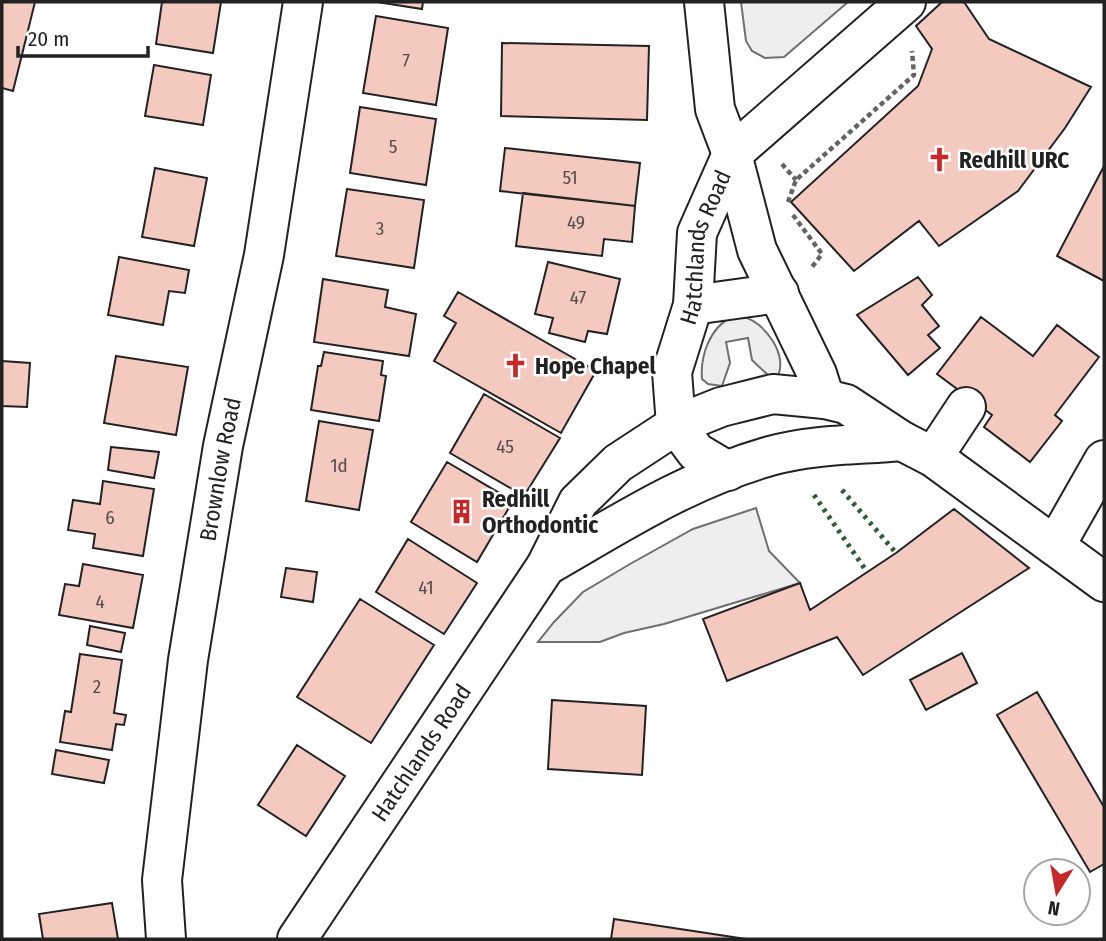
<svg xmlns="http://www.w3.org/2000/svg" width="1106" height="941" font-family="'Fira Sans Condensed',sans-serif">
	<style>
		.green { fill: #eee; stroke: #6f6f6f; stroke-width: 2 }
		.building { fill: #f3c9c0; stroke: #222; stroke-width: 2 }
		.lines { fill: none; stroke-linecap: round; stroke-linejoin: round }
		.minor-casing { stroke: #222; stroke-width: 42 }
		.major-casing { stroke: #222; stroke-width: 42 }
		.path { stroke: #646464; stroke-width: 4.5; stroke-dasharray: 5 3.5; stroke-linecap: butt }
		.minor { stroke: #fff; stroke-width: 38 }
		.major { stroke: #fff; stroke-width: 38 }
		.hedge { stroke: #2f5e38; stroke-width: 5; stroke-dasharray: 3.5 5; stroke-linecap: butt }
		.labels { text-anchor: middle; dominant-baseline: central; stroke-width: 5; stroke-linejoin: round; paint-order: stroke }
		.number-label { font-size: 19px; fill: #564c4a }
		.poi-label { font-size: 23px; font-weight: bold; fill: #222; stroke: #fff; text-anchor: start }
		.street-label { font-size: 23px; fill: #222; stroke: #fff }
	</style>
	<rect width="100%" height="100%" fill="#fff"/>
	<path class="green" d="M741 2H848L784 57 765 58 752 51 746 41Z
		M732 317C736 317 740 317 744 317 766 323 789 357 777 377L772 379 752 360 748 338 726 342 730 363 722 386 708 384 702 379C700 356 710 327 732 317Z
		M756 508 769 551 800 583 664 624 624 633 600 642H538L554 622 583 592 630 564 693 529Z"/>
	<path class="building" d="M2 2H35L13 91 2 88Z
		M162 2H221L213 53 156 44Z
		M377 2H423L422 9Z
		M942 2H964L989 39 1091 87 1065 128 1018 191 939 246 919 221 854 271 791 202 918 86 932 49 916 26Z
		M376 16 448 28 436 105 363 93Z
		M502 43 649 46 647 120 501 116Z
		M154 65 211 75 203 125 145 116Z
		M360 107 436 119 426 185 350 173Z
		M505 148 640 163 635 206 500 191Z
		M1104 166V281L1057 256Z
		M155 168 207 178 194 246 142 237Z
		M347 189 424 200 414 268 336 256Z
		M523 193 635 206 632 242 604 239 602 256 516 246Z
		M119 257 189 270 185 293 169 291 163 325 108 315Z
		M548 262 620 279 607 334 588 331 585 342 549 333 553 318 535 314Z
		M918 277 932 295 922 305 939 326 928 335 940 348 908 375 857 315Z
		M323 279 388 290 385 307 416 314 409 356 314 342Z
		M458 292 596 371 561 433 434 361 456 323 444 316Z
		M981 317 1033 356 1057 325 1099 357 1055 415 1062 421 1030 462 984 427 992 415 937 374Z
		M324 352 383 361 381 375 386 376 379 421 311 410 318 366H321Z
		M116 356 188 367 176 435 104 423Z
		M2 361 30 363 27 407 2 406Z
		M484 394 560 438 524 496 450 453Z
		M319 421 373 430 359 510 306 501Z
		M111 447 159 452 154 478 108 470Z
		M447 462 513 501 477 562 411 522Z
		M103 481 154 489 143 556 93 548 95 534 68 530 73 500 100 504Z
		M954 509 1029 568 863 675 837 637 727 681 703 619 800 583 810 610 896 553Z
		M408 539 477 583 444 634 376 592Z
		M83 564 143 575 133 628 59 615 65 584 79 586Z
		M286 568 317 572 313 602 281 597Z
		M360 599 434 645 371 743 297 697Z
		M90 626 125 633 121 652 87 645Z
		M962 653 977 683 926 710 910 680Z
		M80 654 122 660 114 713 126 715 124 725 116 724 112 750 60 742 65 711 71 712Z
		M1037 692 1104 807V864L1090 872 997 715Z
		M552 700 646 706 642 775 548 769Z
		M297 745 345 776 306 836 258 805Z
		M56 750 109 760 104 783 52 774Z
		M112 903 118 939H43L39 914Z
		M614 919 746 939H611Z"/>
	<g class="lines">
		<defs>
			<g id="minor">
				<path d="M704 2 715 109 732 154"/>
				<path d="M933 457 966 407"/>
				<path d="M1055 546 1104 460"/>
				<path id="s1" d="M166 939 162 880 188 660 223 446 264 255 303 2"/>
			</g>
			<g id="major">
				<path d="M732 154 757 250 817 374 825 399"/>
				<path d="M693 305 779 293"/>
				<path id="s2" d="M728 471 696 452 676 425 672 372 693 305 697 233 732 154 906 2"/>
				<path d="M546 566C621 523 686 480 770 456 812 444 859 445 902 441"/>
				<path id="s3" d="M297 939 546 566 578 502 618 463 676 425 721 407 773 394 825 399 846 404 902 441 933 457 1104 582"/>
			</g>
		</defs>
		<use href="#minor" class="minor-casing"/>
		<use href="#major" class="major-casing"/>
		<path class="path" d="M782 164 796 180
			M788 202 796 180 914 75 912 51
			M793 215 822 254 812 267"/>
		<use href="#minor" class="minor"/>
		<use href="#major" class="major"/>
		<path class="hedge" d="M842 490 896 553
			M814 495 867 572"/>
	</g>
	<defs>
		<symbol id="church-bare" viewBox="-9 -9 18 18"><path d="M-1.2-6h2.4v3.5h3.3v2.4h-3.3V6h-2.4V-.1h-3.3v-2.4h3.3Z" fill="#c62828" stroke="#fff" stroke-width="2.5" paint-order="stroke"/></symbol>
		<symbol id="building-bare" viewBox="-9 -9 18 18"><path d="M-4-6H4V6H1V3H-1V6H-4ZM-2.5-4.3h1.7v1.8h-1.7ZM.8-4.3h1.7v1.8H.8ZM-2.5-1h1.7V.8h-1.7ZM.8-1h1.7V.8H.8Z" fill="#c62828" stroke="#fff" stroke-width="2.5" paint-order="stroke"/></symbol>
	</defs>
	<g fill-rule="evenodd">
		<use href="#church-bare" x="922" y="142" width="35" height="35"/>
		<use href="#church-bare" x="498" y="348" width="35" height="35"/>
		<use href="#building-bare" x="444" y="494" width="35" height="35"/>
	</g>
	<g class="labels">
		<g class="number-label">
			<text x="406" y="60">7</text>
			<text x="393" y="146">5</text>
			<text x="570" y="177">51</text>
			<text x="576" y="222">49</text>
			<text x="380" y="228">3</text>
			<text x="578" y="297">47</text>
			<text x="505" y="446">45</text>
			<text x="339" y="465">1d</text>
			<text x="110" y="517">6</text>
			<text x="426" y="587">41</text>
			<text x="100" y="601">4</text>
			<text x="97" y="686">2</text>
		</g>
		<g class="poi-label">
			<text x="959" y="160">Redhill URC</text>
			<text x="535" y="366">Hope Chapel</text>
			<text x="482" y="499">Redhill<tspan x="482" dy="26">Orthodontic</tspan></text>
		</g>
		<g class="street-label">
			<text stroke="none"><textPath href="#s2" startOffset="254">Hatchlands Road</textPath></text>
			<text stroke="none"><textPath href="#s1" startOffset="474">Brownlow Road</textPath></text>
			<text stroke="none"><textPath href="#s3" startOffset="224">Hatchlands Road</textPath></text>
		</g>
	</g>
	<rect width="1106" height="941" fill="none" stroke="#222222" stroke-width="7"/>
	<g transform="translate(1057 892) rotate(191)"><circle r="33" fill="#ffffff" stroke="#a7a7a7" stroke-width="2"/>
	<path d="M0-5L12 26L0 18L-12 26Z" fill="#c62828"/>
	<text y="-10" font-size="19" font-weight="bold" text-anchor="middle" fill="#222222">N</text>
	</g>
	<path d="M18 46v10h130v-10" fill="none" stroke="#222222" stroke-width="3.5"/>
	<text x="28" y="46" font-size="21" fill="#222222" stroke="#ffffff" stroke-width="5" paint-order="stroke">20 m</text>
</svg>
